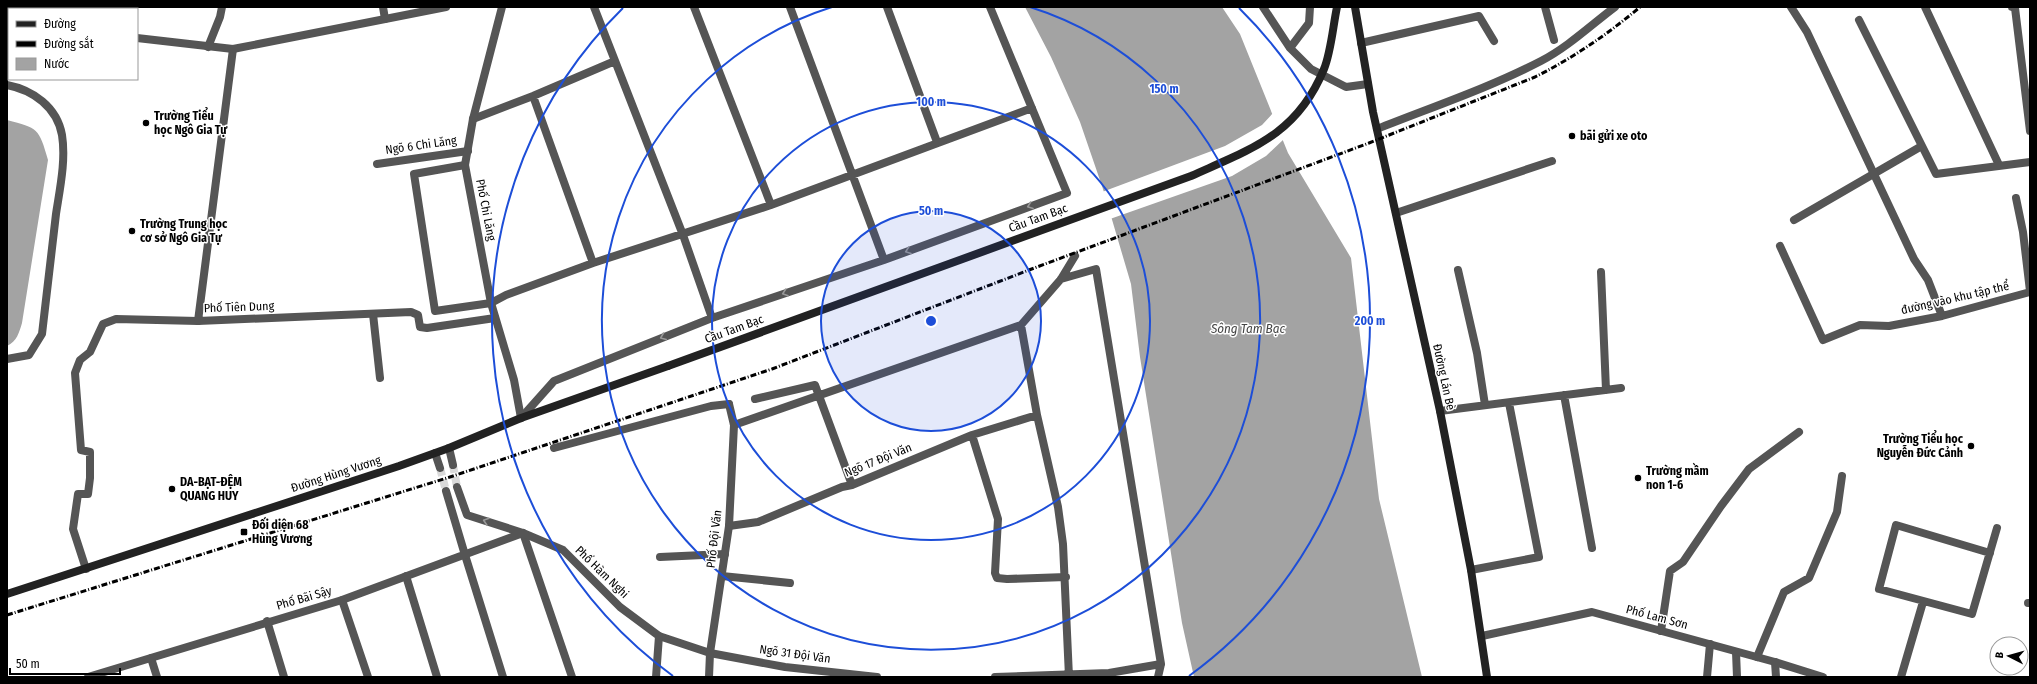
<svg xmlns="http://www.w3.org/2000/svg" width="2037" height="684" font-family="'Fira Sans Condensed',sans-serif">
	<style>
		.water { fill: #a3a3a3 }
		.pier { fill: #fff }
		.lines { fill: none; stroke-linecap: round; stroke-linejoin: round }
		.tertiary-tunnel { stroke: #d9d9d9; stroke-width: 8; stroke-dasharray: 8 4; stroke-linecap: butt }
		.service { stroke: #555; stroke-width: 8 }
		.minor { stroke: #555; stroke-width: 8 }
		.tertiary { stroke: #555; stroke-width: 8 }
		.secondary { stroke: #222; stroke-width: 8 }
		.rail { stroke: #000; stroke-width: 3; stroke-dasharray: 6 2 1 2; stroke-linecap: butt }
		.secondary-bridge { stroke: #222; stroke-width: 8 }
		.oneway { stroke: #999 }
		.ring { fill: none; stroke: #1d4ed8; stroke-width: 2 }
		.poi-dot { fill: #000; stroke: #fff; stroke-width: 1.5 }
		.labels { text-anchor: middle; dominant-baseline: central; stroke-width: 3; stroke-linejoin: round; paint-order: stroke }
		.poi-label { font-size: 12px; font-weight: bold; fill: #000; stroke: #fff; text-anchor: start }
		.street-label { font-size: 12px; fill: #000; stroke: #fff }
		.water-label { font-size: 13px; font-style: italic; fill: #444; stroke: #fff }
		.centre { fill: #1d4ed8; stroke: #fff; stroke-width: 2 }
		.ring-label { font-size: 12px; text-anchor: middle; font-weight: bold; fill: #1d4ed8; stroke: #fff; stroke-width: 3; stroke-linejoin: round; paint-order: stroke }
	</style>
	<rect width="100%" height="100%" fill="#fff"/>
	<path class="water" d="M1025 7H1222L1240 34 1288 153 1351 258 1379 499 1422 677H1194L1182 623 1140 357 1131 284 1103 189 1080 122 1051 57Z
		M7 120C38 128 39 128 48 160L22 323C19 333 17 341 7 346Z"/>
	<path class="pier" d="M1274 112 1284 139 1266 156 1232 176 1110 219 1102 192 1225 146 1262 125Z"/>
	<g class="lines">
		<path class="tertiary-tunnel" d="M453 465 457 487
			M440 468 446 491"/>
		<path class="service" d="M383 7 385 19
			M594 7 683 235 712 318
			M694 7 771 205
			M790 7 884 260
			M887 7 937 142
			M1545 7 1554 40
			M1925 7 1999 165
			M2012 7 2015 8 2030 131
			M128 9V7
			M1361 43 1479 16 1494 41
			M208 47 220 17 222 7
			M7 85C33 90 57 107 62 135 66 160 60 188 56 214 51 254 47 294 42 334L29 355 7 359
			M533 96 593 263
			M473 119 533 96 615 61
			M1377 129C1432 107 1489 88 1541 61 1568 47 1591 25 1615 7
			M377 164 468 151
			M1396 213 1552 161
			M1794 220 1920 147
			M1458 270 1477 353 1485 405
			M1601 272 1606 390
			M1061 279 1096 269 1161 664 1158 677
			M491 303 506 295 593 263 771 205 1032 108
			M373 314 380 378
			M1564 395 1592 548
			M755 399 815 385 852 485
			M1440 411 1621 388
			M521 418 554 381 712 318 884 260 1067 193 990 7
			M734 425 1021 325
			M972 435 998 519 995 573 997 578 1007 579 1066 577
			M554 448 711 406 729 404
			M729 526 758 522 842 487 852 485 972 435 1037 415
			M523 533 572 677
			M1990 553 1896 525 1879 589 1972 614 1997 528
			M660 557 725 554
			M86 569 73 529 78 494H88L90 478V452L81 450 75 373 80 360 90 352 103 324 116 319 198 321
			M1471 570 1539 557 1509 403
			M406 576 437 677
			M722 576 790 583
			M342 600 368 677
			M2028 603H2030
			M1661 631 1670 571 1683 562 1721 506 1749 469 1799 432
			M659 636 710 653 785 667 877 677
			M1736 652 1737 677
			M1757 657 1784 592 1809 578 1837 512 1842 476
			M151 658 157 677
			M1775 662 1776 677
			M995 677 1109 673 1161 664
			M1069 677 1063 544 1058 507 1037 415 1021 325 1061 279 1075 256
			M1707 677 1710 644
			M1901 677 1923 602"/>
		<path class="minor" d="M1263 7 1290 48 1311 69 1346 87 1368 84
			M1791 7 1807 32 1914 259 1928 280 1942 316
			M39 9V7
			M1859 20 1936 174 2030 162
			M1290 48 1309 23 1310 7
			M233 49 198 321 411 312 418 315 420 327 427 328 495 318
			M465 165 414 174 435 311 491 303
			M2016 198 2023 232 2030 291
			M1780 246 1823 340 1860 325 1889 326 1942 316 2030 292
			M465 555 503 677
			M267 621 284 677
			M709 677 710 653 729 526 734 425 729 404"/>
		<path class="tertiary" d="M502 7 473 119 465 165 491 303 514 380 521 418
			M7 21H9
			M137 38 233 49 446 7
			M449 448 453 465
			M435 453 440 468
			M457 487 467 515 523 533 563 550 620 607 659 636 656 677
			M446 491 465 555
			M1482 636 1592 612 1775 662 1823 677
			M88 677 342 600 523 533"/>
		<path class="secondary" d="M1355 7 1373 112 1440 411 1471 570 1487 677
			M7 594 399 466 449 448 521 418 668 366"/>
		<path class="rail" d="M7 615 450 477 772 369 1029 270 1369 143 1535 77C1573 58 1608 34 1640 7"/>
		<path class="secondary-bridge" d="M668 366 1191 176C1251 149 1297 135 1324 69 1331 52 1333 26 1337 7"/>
	</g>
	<defs><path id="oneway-chevron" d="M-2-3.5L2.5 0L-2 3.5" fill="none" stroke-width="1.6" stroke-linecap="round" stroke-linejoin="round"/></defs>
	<g class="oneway">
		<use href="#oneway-chevron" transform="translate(1030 206) rotate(160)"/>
		<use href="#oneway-chevron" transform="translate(908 251) rotate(160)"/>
		<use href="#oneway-chevron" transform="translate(785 293) rotate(161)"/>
		<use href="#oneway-chevron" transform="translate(663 337) rotate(158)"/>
		<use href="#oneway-chevron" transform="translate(486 521) rotate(-162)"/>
	</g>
	<circle cx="931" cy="321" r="110" fill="#1d4ed8" fill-opacity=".12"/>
	<g class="ring">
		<circle cx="931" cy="321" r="110"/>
		<circle cx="931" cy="321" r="219"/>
		<path d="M1030 7A329 329 0 1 1 832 7"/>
		<path d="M673 676A439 439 0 0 1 623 8M1239 8A439 439 0 0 1 1189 676"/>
	</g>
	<g class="poi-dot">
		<circle cx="146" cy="123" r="4"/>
		<circle cx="1572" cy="136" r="4"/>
		<circle cx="132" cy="231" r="4"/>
		<circle cx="1971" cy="446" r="4"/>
		<circle cx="1638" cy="478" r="4"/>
		<circle cx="172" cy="489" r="4"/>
		<rect x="240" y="528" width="8" height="8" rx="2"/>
	</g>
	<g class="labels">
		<g class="poi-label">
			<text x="154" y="116">Trường Tiểu<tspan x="154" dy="14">học Ngô Gia Tự</tspan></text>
			<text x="1580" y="136">bãi gửi xe oto</text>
			<text x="140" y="224">Trường Trung học<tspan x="140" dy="14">cơ sở Ngô Gia Tự</tspan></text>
			<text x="1963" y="439" text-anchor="end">Trường Tiểu học<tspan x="1963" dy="14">Nguyễn Đức Cảnh</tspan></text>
			<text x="1646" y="471">Trường mầm<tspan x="1646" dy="14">non 1-6</tspan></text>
			<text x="180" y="482">DA-BẠT-ĐỆM<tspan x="180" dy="14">QUANG HUY</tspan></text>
			<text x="252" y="525">Đối diện 68<tspan x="252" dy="14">Hùng Vương</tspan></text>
		</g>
		<g class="street-label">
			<text transform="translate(421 145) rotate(-8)">Ngõ 6 Chi Lăng</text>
			<text transform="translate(486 210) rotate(79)">Phố Chi Lăng</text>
			<text transform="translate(1038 218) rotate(-20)">Cầu Tam Bạc</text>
			<text transform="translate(1955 298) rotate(-13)">đường vào khu tập thể</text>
			<text transform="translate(239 307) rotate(-2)">Phố Tiên Dung</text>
			<text transform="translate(734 329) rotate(-20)">Cầu Tam Bạc</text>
			<text transform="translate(1444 377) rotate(78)">Đường Lán Bè</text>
			<text transform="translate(878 460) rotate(-22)">Ngõ 17 Đội Văn</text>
			<text transform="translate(336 474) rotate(-18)">Đường Hùng Vương</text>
			<text transform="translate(714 539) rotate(-83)">Phố Đội Văn</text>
			<text transform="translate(602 572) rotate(44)">Phố Hàm Nghi</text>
			<text transform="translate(304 598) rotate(-16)">Phố Bãi Sậy</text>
			<text transform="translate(1657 617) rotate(15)">Phố Lam Sơn</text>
			<text transform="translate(795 654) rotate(8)">Ngõ 31 Đội Văn</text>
		</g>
		<g class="water-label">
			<text x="1248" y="328">Sông Tam Bạc</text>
		</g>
	</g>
	<circle cx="931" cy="321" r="6" class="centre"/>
	<g class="ring-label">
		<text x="1164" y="93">150 m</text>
		<text x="931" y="106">100 m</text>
		<text x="931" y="215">50 m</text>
		<text x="1370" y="325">200 m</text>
	</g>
	<rect width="2037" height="684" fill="none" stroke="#000000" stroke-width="16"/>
	<rect x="8" y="8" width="130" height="72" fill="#ffffff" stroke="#999999"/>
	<rect x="16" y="21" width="20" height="6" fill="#222222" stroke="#999999"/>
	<text x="44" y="28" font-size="12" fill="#000000">Đường</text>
	<rect x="16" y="41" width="20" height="6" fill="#000000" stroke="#999999"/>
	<text x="44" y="48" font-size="12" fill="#000000">Đường sắt</text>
	<rect x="16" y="58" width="20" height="12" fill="#a3a3a3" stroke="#999999"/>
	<text x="44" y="68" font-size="12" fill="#000000">Nước</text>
	<g transform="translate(2009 656) rotate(276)"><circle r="19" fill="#ffffff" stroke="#999999"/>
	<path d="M0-3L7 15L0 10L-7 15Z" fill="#000000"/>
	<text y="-6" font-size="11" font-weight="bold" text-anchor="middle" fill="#000000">B</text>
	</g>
	<path d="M10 668v6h110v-6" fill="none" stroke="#000000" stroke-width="2"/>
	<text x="16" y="668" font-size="12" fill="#000000" stroke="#ffffff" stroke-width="3" paint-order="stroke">50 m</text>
</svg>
